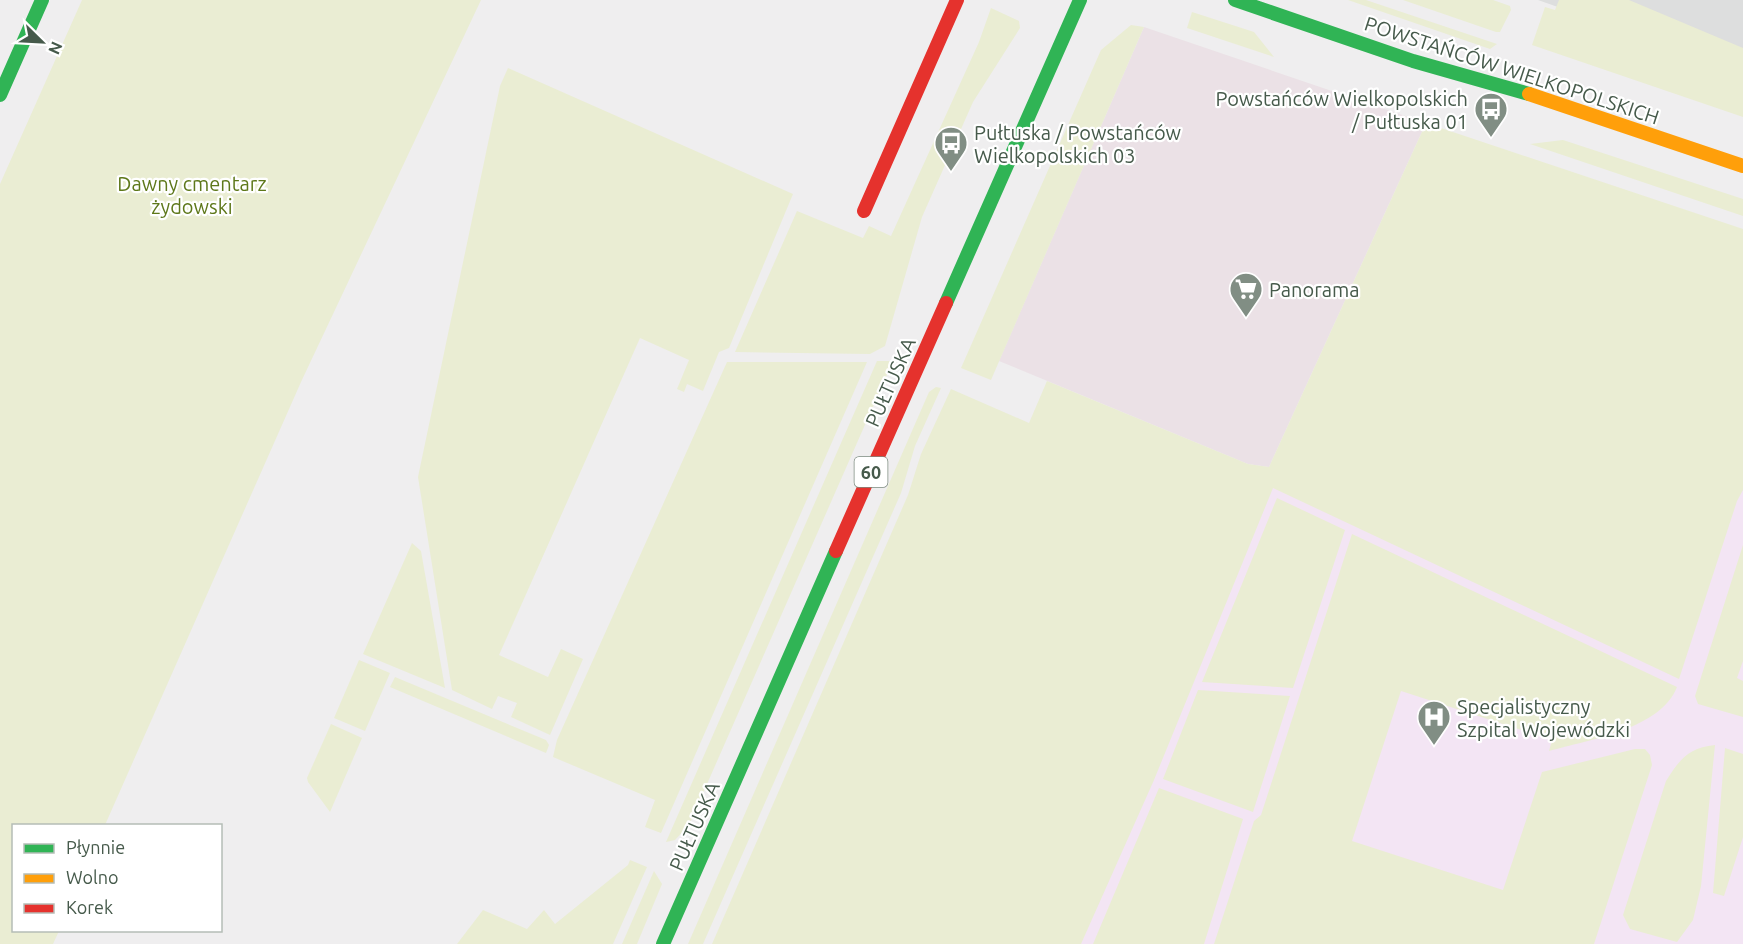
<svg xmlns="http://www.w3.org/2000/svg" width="1743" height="944" font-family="Ubuntu,sans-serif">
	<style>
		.commercial { fill: #ebe1e6 }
		.education { fill: #dddede }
		.medical { fill: #f3e5f4 }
		.green { fill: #eaedd3 }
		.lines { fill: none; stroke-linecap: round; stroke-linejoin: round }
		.fast { stroke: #30b455; stroke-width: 14 }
		.slow { stroke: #ff9f0a; stroke-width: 14 }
		.jam { stroke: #e5322d; stroke-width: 14 }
		.labels { text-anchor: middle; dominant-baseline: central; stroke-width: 4.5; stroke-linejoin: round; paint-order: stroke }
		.shield { fill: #fff; stroke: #7e8c81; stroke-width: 1.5 }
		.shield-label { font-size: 18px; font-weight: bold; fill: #465a4b }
		.street-label { font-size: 20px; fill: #465a4b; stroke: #fff }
		.poi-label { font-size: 20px; fill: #465a4b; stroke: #fff; text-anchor: start }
		.park-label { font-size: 20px; fill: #5e781a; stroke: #fff }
	</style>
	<rect width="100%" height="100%" fill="#efeeef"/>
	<path class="commercial" d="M1144 27 1426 123 1269 467 1248 464 999 361Z"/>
	<path class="education" d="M1538 0H1743V71L1555 6Z"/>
	<path class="medical" d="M1743 384V944H1038L1269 467Z"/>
	<path class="green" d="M82 0H481L301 382 105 825 14 826V930L59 931 53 944H0V184Z
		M1348 0H1366L1497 44 1490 49Z
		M1403 0H1493L1510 6 1511 10 1500 32H1496Z
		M1559 0H1629L1743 48V117L1532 45 1545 7 1555 10Z
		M991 8 1019 21 1020 28 973 102 922 217 885 346 870 354 735 352 797 211 863 238 869 226 891 236 979 42Z
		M1192 12 1254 32 1274 57 1187 28Z
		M1131 25 1144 27 991 380 961 368 1101 50Z
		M508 68 793 194 729 348 719 352 703 391 687 384 684 392 677 389 689 360 640 338 499 655 548 677 561 649 583 659 550 735 511 717 517 703 498 696 492 709 452 690 418 477 500 86Z
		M1426 123 1743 229V490L1737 501 1679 679 1273 488 1154 780 1081 944H712L908 495 921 454 951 389 1029 423 1047 381 1248 464 1269 467Z
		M1563 140 1743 199V216L1530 144Z
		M877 361H893L689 825 675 840 666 842Z
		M727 362H867L661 833 645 827 655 800 553 757 557 740Z
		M936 387 941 388 915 446 901 493 703 944H688L929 392Z
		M1277 498 1345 530 1293 688 1202 682Z
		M1352 534 1677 687C1661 729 1588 740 1549 751L1552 740 1401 691 1352 841 1503 890 1542 772 1635 749H1645L1650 755 1652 765 1594 944H1214L1254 821 1261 815Z
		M412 543 421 551 445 688 363 654Z
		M1743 545V661L1737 678 1743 681V717L1698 704 1695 696Z
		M359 660 390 673 365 731 334 718Z
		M395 677 546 740 549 745 546 753 390 687Z
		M1198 690 1290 696 1253 812 1163 779Z
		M331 724 362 738 330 812 308 782 307 778Z
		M1715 745 1701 886 1693 920 1677 942 1630 929 1623 915 1666 781C1680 759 1688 748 1715 745Z
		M1725 748 1743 754V837L1724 896 1713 893Z
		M1159 788 1243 819 1204 944H1093Z
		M630 860 647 867 613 944H457L483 910 527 929 544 910 555 924 628 865Z
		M654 871 662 884 637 944H622Z"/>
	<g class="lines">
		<path class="fast" d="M1235 0 1413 61 1529 94
			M0 95 42 0
			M946 303 1080 0
			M663 944 836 551"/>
		<path class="slow" d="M1529 94 1743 166"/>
		<path class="jam" d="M864 211 957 0
			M836 551 946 303"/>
	</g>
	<defs>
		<symbol id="bus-pin" viewBox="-11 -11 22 30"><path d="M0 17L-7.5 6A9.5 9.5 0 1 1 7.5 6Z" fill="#818e84" stroke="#fff"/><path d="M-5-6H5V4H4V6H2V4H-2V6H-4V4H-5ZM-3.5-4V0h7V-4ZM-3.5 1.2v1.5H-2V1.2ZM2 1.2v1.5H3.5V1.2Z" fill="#fff"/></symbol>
		<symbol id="supermarket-pin" viewBox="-11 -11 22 30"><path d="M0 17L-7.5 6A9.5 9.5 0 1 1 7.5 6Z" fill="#818e84" stroke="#fff"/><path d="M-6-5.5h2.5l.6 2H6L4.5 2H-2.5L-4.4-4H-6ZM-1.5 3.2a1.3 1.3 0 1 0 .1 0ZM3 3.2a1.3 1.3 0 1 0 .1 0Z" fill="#fff"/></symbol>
		<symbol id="hospital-pin" viewBox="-11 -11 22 30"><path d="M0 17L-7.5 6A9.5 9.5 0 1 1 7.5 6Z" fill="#818e84" stroke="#fff"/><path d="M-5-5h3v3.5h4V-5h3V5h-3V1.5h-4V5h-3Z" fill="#fff"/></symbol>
	</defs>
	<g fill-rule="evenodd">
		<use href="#bus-pin" x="1472" y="90" width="38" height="52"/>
		<use href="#bus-pin" x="932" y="124" width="38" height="52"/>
		<use href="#supermarket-pin" x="1227" y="270" width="38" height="52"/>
		<use href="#hospital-pin" x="1415" y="698" width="38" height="52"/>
	</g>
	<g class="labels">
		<rect class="shield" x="854.5" y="457" width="33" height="30" rx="4.5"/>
		<g class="shield-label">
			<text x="871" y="472">60</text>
		</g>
		<g class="street-label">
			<text transform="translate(1512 70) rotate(18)">POWSTAŃCÓW WIELKOPOLSKICH</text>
			<text transform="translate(890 382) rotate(-66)">PUŁTUSKA</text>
			<text transform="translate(694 826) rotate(-66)">PUŁTUSKA</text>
		</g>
		<g class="poi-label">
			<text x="1468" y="98" text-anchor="end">Powstańców Wielkopolskich<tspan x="1468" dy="23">/ Pułtuska 01</tspan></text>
			<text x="974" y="132">Pułtuska / Powstańców<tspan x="974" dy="23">Wielkopolskich 03</tspan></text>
			<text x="1269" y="289">Panorama</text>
			<text x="1457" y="706">Specjalistyczny<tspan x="1457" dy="23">Szpital Wojewódzki</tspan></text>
		</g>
		<g class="park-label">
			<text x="192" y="183">Dawny cmentarz<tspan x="192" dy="23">żydowski</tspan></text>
		</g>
	</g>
	<rect x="12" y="824" width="210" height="108" fill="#ffffff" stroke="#b5bdb7" stroke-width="1.5"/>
	<rect x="24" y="844" width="30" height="9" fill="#30b455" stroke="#b5bdb7" stroke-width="1.5"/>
	<text x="66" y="854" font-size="18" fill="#465a4b">Płynnie</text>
	<rect x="24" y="874" width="30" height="9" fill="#ff9f0a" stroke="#b5bdb7" stroke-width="1.5"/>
	<text x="66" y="884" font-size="18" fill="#465a4b">Wolno</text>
	<rect x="24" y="904" width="30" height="9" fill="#e5322d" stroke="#b5bdb7" stroke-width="1.5"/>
	<text x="66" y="914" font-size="18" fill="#465a4b">Korek</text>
	<g transform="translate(42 42) rotate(114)" stroke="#ffffff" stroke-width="4.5" paint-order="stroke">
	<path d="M0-4.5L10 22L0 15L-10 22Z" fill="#465a4b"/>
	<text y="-9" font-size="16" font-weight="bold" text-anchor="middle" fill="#465a4b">N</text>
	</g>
</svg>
